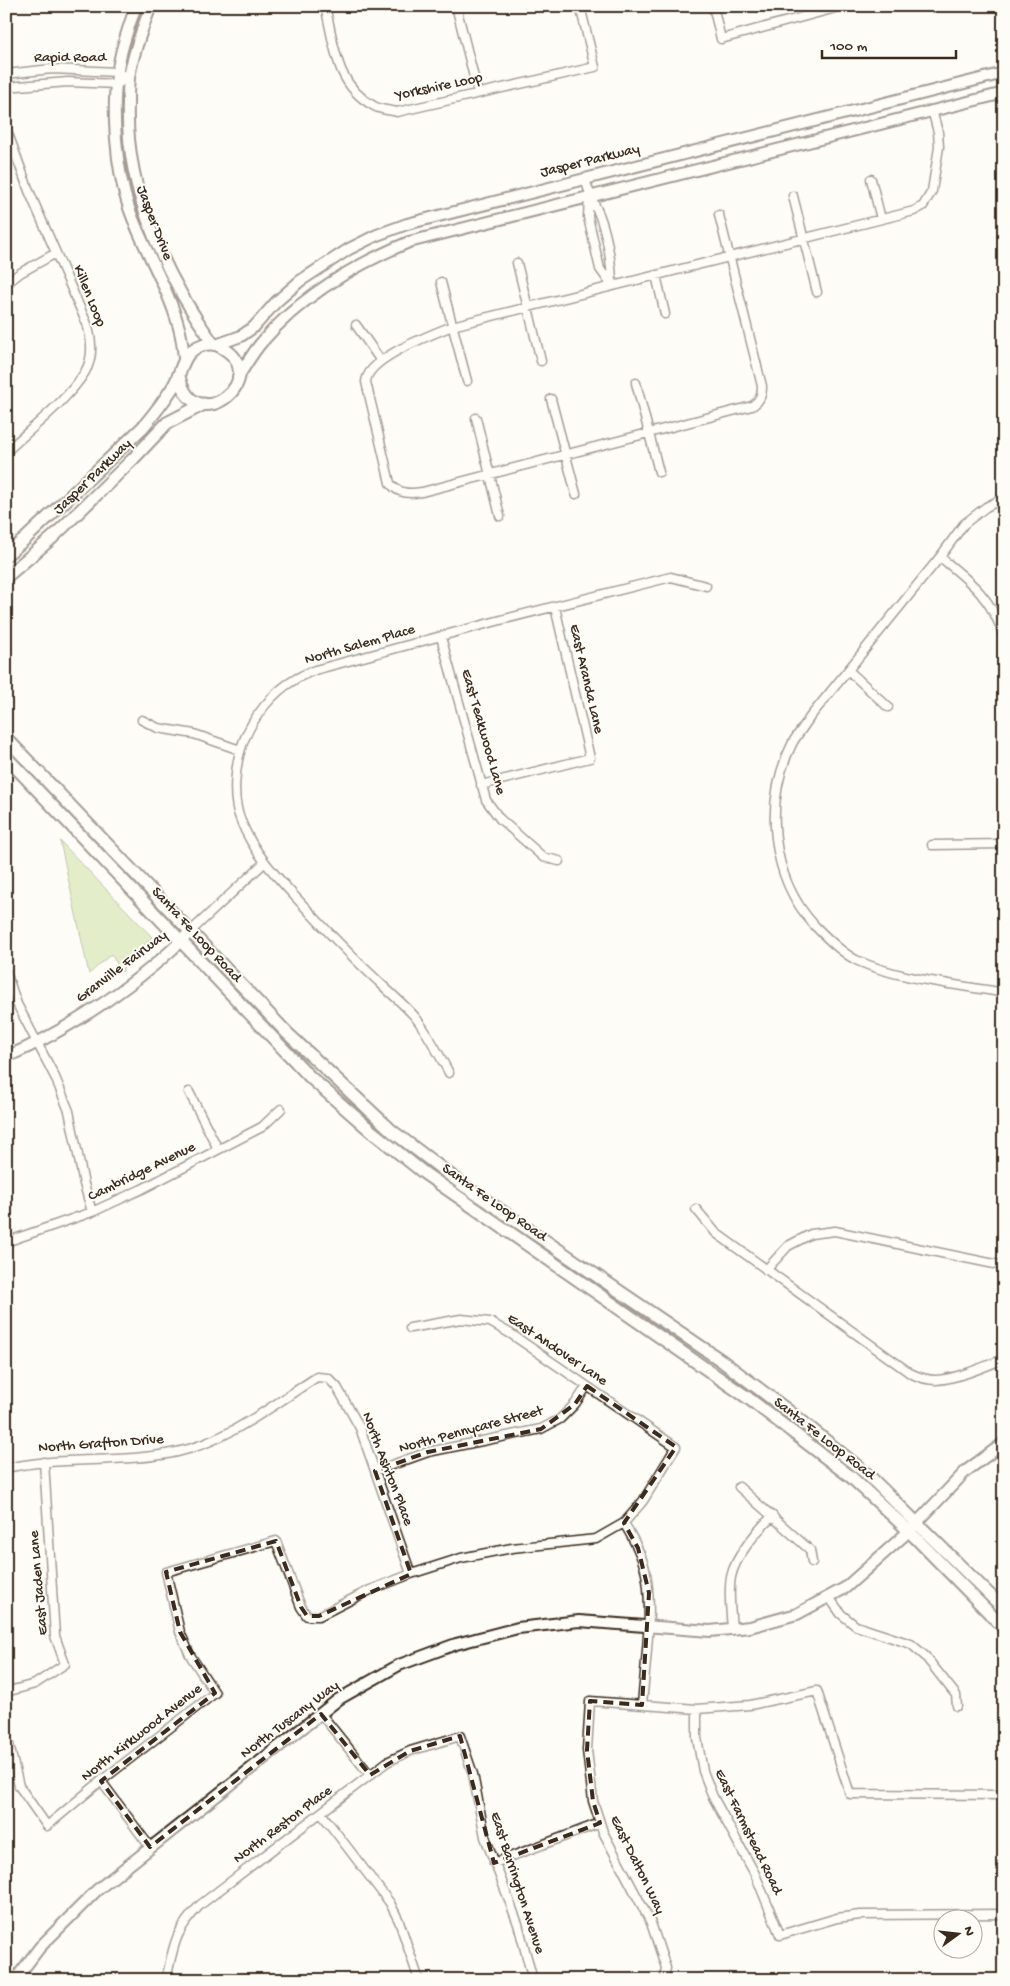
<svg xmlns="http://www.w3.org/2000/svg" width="1010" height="1986" font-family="'Gochi Hand',sans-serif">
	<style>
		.green { fill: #c3dc92; stroke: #7f8358 }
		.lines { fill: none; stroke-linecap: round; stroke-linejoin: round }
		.minor-casing { stroke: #3b2a1e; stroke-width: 11 }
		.tertiary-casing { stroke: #3b2a1e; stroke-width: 14 }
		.secondary-casing { stroke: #3b2a1e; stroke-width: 15 }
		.minor { stroke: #fdfcf7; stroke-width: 8 }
		.tertiary { stroke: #fdfcf7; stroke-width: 10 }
		.secondary { stroke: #fdfcf7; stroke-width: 11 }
		.marked { fill: none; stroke: #3b2a1e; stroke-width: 4; stroke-dasharray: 10 6; stroke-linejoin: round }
		.labels { text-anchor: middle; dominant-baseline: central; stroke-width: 4; stroke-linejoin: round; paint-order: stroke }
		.street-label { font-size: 15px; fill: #3b2a1e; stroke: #fdfcf7 }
	</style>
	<rect width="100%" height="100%" fill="#fdfcf7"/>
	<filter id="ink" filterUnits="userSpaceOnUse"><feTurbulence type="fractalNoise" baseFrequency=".02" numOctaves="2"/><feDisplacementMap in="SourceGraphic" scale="10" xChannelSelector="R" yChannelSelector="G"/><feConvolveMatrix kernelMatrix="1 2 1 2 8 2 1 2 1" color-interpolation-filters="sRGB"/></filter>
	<g filter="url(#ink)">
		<path class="green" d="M60 841 152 937 124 966 122 972 111 954 89 974Z"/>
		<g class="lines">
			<defs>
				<path id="minor" d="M325 6C335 46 335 85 374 106 380 110 390 110 397 112L595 67 580 6
					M456 6 478 93
					M713 6 721 39 843 6
					M6 74 52 69 117 72 129 79
					M6 87 68 82 117 84 121 82
					M6 128 29 191 87 324C92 340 94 357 85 372 68 400 30 429 6 452
					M585 178C588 192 593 201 599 214 607 234 612 264 612 286
					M871 179 881 219
					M589 196 588 217 600 269 612 286
					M793 196 817 292
					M719 215 762 386C762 395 760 401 752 406L422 492C409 494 398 494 390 483L366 382C367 358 431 335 452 326L914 211 923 206 932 191 939 147 938 132 932 110
					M517 263 541 361
					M656 275 665 314
					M441 282 467 381
					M6 284 20 273 56 253
					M356 325 381 361
					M636 383 659 472
					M551 399 576 494
					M476 418 500 516
					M1004 498 986 507 964 524 940 557 810 717C805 725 798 734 793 742 763 801 770 877 815 926 827 938 841 952 856 960 900 980 956 984 1004 993
					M940 557C971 582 992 598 1004 637
					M441 637 486 800 500 819 543 857 559 861
					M848 670 888 707
					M142 720 158 728 194 734 240 750
					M481 785 590 758 555 607
					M932 845 1004 844
					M191 931 264 863
					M6 972 17 1004 55 1077 69 1111 84 1184 92 1212
					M449 1073C439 1054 429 1035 416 1018 405 1005 390 993 378 981 351 956 326 930 301 903 278 878 254 854 241 821 231 798 235 763 244 740 254 716 272 693 294 680 300 676 308 673 315 670L497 621 671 577 706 586
					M189 1092 218 1149
					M696 1209 716 1233 910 1373C918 1377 927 1380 936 1380 957 1379 985 1366 1004 1359
					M6 1242 92 1212 142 1189 262 1127 281 1109
					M766 1270 788 1246 811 1234 835 1231 1004 1266
					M6 1468C62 1456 121 1464 177 1452 228 1441 273 1405 317 1377L328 1378 337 1387 360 1428 411 1574
					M375 1471 428 1452 541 1429 560 1419 575 1404 587 1386
					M739 1487 810 1550 812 1562
					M624 1523C633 1538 641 1553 645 1569 654 1605 645 1667 642 1705
					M829 1597 841 1614 856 1626 911 1644 925 1656 956 1695 957 1706
					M732 1629C731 1613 728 1593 731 1577 735 1557 757 1530 773 1516
					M6 1692 35 1684 65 1664 55 1636 44 1462
					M697 1709V1738L703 1771 713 1797 755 1874 780 1935 837 1918 860 1915 1004 1914
					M321 1714 370 1775
					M6 1732 19 1786 47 1826 101 1781 215 1693 190 1655 180 1632 166 1572 276 1541 301 1607 307 1616H319L370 1590 411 1574 461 1558 512 1548 596 1539 624 1523 643 1501 676 1447 511 1334 490 1322 461 1319 410 1328
					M101 1781 150 1847
					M321 1813 390 1903 399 1921 419 1980
					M494 1863 600 1823
					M166 1980C174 1945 174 1932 200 1905L387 1762 410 1751 460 1736 473 1774 485 1837 518 1924 533 1980
					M664 1980 666 1968 651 1923 603 1832 593 1801 587 1750 590 1701 697 1709 750 1705 817 1691 850 1794 1004 1795"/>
				<path id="tertiary" d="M136 6C129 26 121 47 118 69 111 109 116 170 129 208 143 249 168 286 179 328 182 338 183 348 184 358
					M151 6C142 29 133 53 129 78 128 87 128 96 128 105 125 189 165 276 213 343
					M216 345 241 336 254 327 276 302 300 281 349 249 377 235 407 224 1004 73
					M238 377C246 365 253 352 262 342 301 296 354 265 409 242L1004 93
					M6 1057C68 1031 145 979 191 931
					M15 1980 40 1947 97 1890 339 1699 399 1665 456 1644 518 1628 579 1621 710 1631 750 1627 797 1614 845 1588 909 1531 966 1471 1004 1443"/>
				<path id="secondary" d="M6 555 25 539 143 427C154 414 164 401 173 387 183 371 181 352 202 345 207 344 212 343 217 345 279 373 194 444 179 376
					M6 577 52 538 133 459 167 423 204 404
					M6 738 287 1033 392 1131 466 1187 722 1361 799 1419 867 1474 1004 1609
					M6 757 311 1078 370 1130 424 1173 748 1398 851 1477 909 1531 1004 1628"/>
			</defs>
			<use href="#minor" class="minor-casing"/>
			<use href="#tertiary" class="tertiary-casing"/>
			<use href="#secondary" class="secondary-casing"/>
			<use href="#minor" class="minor"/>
			<use href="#tertiary" class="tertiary"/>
			<use href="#secondary" class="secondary"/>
		</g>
	</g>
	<path d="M0 0H1010V1986H0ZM587 1386 676 1447 624 1523 638 1548 649 1593 642 1705 590 1701 587 1750 593 1801 600 1823 494 1863 460 1736 410 1751 370 1775 321 1714 150 1847 101 1781 215 1693 180 1632 166 1572 276 1541 301 1607 307 1616H319L411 1574 375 1471 428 1452 541 1429 575 1404Z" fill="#fdfcf7" fill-opacity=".55" fill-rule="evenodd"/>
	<path class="marked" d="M587 1386 676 1447 624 1523 638 1548 649 1593 642 1705 590 1701 587 1750 593 1801 600 1823 494 1863 460 1736 410 1751 370 1775 321 1714 150 1847 101 1781 215 1693 180 1632 166 1572 276 1541 301 1607 307 1616H319L411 1574 375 1471 428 1452 541 1429 575 1404Z"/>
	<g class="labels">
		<g class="street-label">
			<text x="70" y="58">Rapid Road</text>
			<text transform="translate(439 87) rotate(-12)">Yorkshire Loop</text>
			<text transform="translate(590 161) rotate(-14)">Jasper Parkway</text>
			<text transform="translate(154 223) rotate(69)">Jasper Drive</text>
			<text transform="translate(89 296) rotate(68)">Killen Loop</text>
			<text transform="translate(93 477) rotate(-44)">Jasper Parkway</text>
			<text transform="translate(360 645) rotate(-16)">North Salem Place</text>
			<text transform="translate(586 679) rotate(77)">East Aranda Lane</text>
			<text transform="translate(483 732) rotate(74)">East Teakwood Lane</text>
			<text transform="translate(196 935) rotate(47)">Santa Fe Loop Road</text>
			<text transform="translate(122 967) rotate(-37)">Granville Fairway</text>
			<text transform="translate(142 1172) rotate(-26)">Cambridge Avenue</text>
			<text transform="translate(494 1203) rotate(35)">Santa Fe Loop Road</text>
			<text transform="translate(557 1350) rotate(34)">East Andover Lane</text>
			<text transform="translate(471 1430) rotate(-15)">North Pennycare Street</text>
			<text transform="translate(824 1439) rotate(38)">Santa Fe Loop Road</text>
			<text transform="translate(101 1444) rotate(-4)">North Grafton Drive</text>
			<text transform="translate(387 1469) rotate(69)">North Ashton Place</text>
			<text transform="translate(39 1583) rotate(-95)">East Jaden Lane</text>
			<text transform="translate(290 1720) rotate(-37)">North Tuscany Way</text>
			<text transform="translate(142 1733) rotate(-38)">North Kirkwood Avenue</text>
			<text transform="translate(283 1825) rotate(-37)">North Reston Place</text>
			<text transform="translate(748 1832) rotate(64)">East Farmstead Road</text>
			<text transform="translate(637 1865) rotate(64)">East Dalton Way</text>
			<text transform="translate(517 1883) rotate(72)">East Barrington Avenue</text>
		</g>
	</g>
	<rect width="1010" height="1986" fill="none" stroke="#fdfcf7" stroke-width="25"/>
	<rect x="12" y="12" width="985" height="1961" fill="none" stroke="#3b2a1e" stroke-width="2" filter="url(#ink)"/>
	<g transform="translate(958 1934) rotate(75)"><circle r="24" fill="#fdfcf7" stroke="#afa8a0"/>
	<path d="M0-4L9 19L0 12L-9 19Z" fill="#3b2a1e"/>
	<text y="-8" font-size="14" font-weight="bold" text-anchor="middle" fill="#3b2a1e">N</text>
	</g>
	<path d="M822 50v8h134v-8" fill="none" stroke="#3b2a1e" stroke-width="2.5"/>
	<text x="830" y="50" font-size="15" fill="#3b2a1e" stroke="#fdfcf7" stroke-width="4" paint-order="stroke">100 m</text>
</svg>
